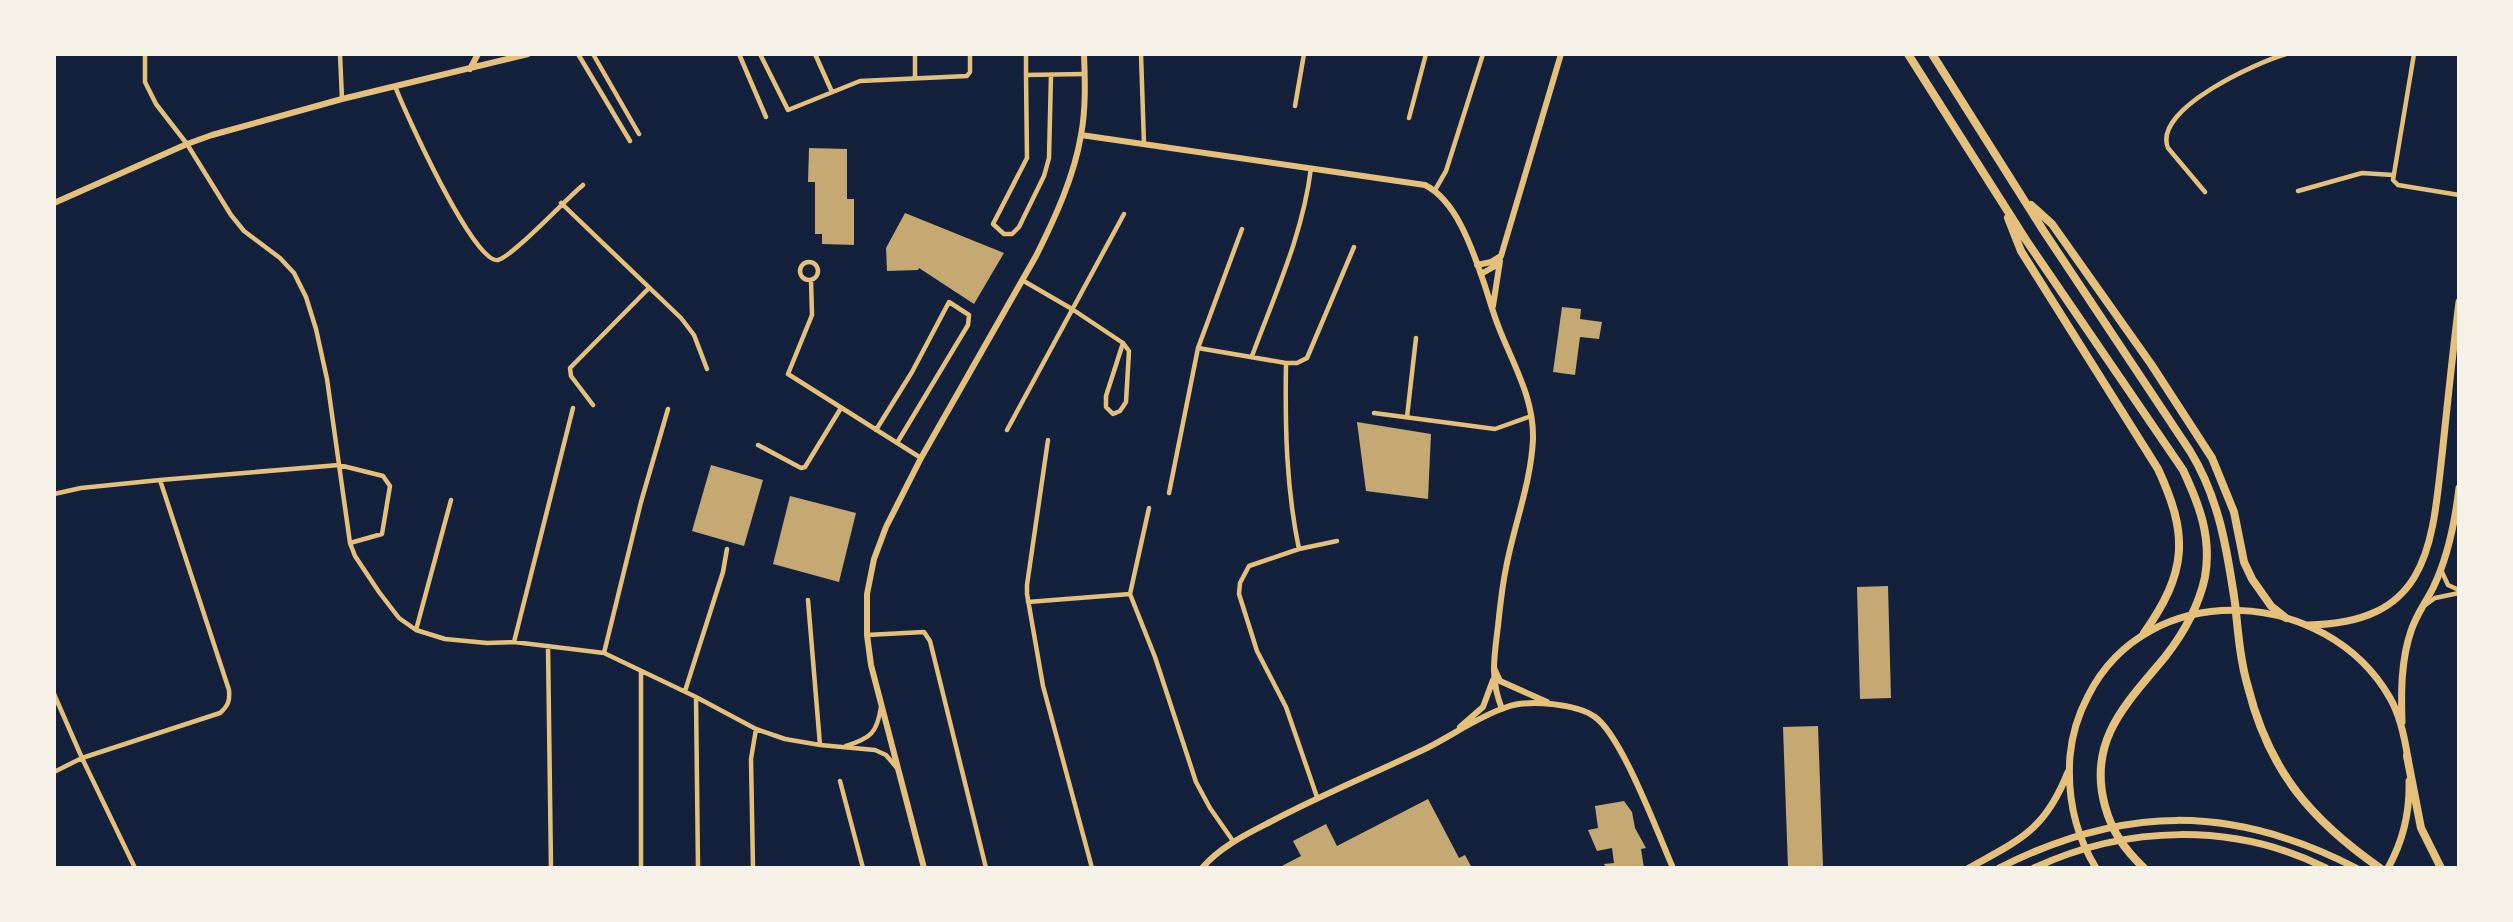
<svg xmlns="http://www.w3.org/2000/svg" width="2513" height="922" font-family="'Noto Serif',serif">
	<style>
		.building { fill: #c6a872 }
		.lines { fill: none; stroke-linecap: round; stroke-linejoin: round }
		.minor { stroke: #e5c07b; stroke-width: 4.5 }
		.tertiary { stroke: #e5c07b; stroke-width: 6 }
		.primary { stroke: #e5c07b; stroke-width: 7 }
		.trunk { stroke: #e5c07b; stroke-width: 8 }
	</style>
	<rect width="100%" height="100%" fill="#14213d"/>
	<path class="building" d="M809 148 847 149V199H854V245L822 244V234H815V182H808Z
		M905 213 1004 253 974 304 919 268 918 270 887 271 886 248Z
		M1562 307 1581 309 1580 319 1602 322 1599 339 1580 337 1575 375 1553 372Z
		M1357 422 1431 434 1428 499 1366 491Z
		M711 465 763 480 744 546 692 531Z
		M790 496 856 513 839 582 773 564Z
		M1888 586 1891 698 1860 699 1857 587Z
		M1818 726 1823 867 1788 868 1783 727Z
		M1428 799 1459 858 1465 855 1472 868H1278L1301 856 1293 841 1326 824 1337 846Z
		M1624 801 1632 812 1635 828 1646 848 1641 849 1644 868H1606L1604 864 1614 863 1612 848 1597 851 1588 830 1598 828 1595 806Z"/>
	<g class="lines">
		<path class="minor" d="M145 54V82L156 104 187 144 231 215 244 231 280 258 294 273 306 297 316 329 327 379 350 543 355 556 379 592 399 618 416 630 445 639 487 643 514 642 604 653 696 697 756 729 785 739 820 745 875 750 886 755 897 768
			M340 54 342 99
			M578 54 630 141
			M593 54 639 134
			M739 54 766 117
			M760 54 788 110 860 81 967 76 970 72V54
			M815 54 832 92
			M915 54V78
			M1026 54V75L1084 74
			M1141 54 1144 144
			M2414 54 2393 180 2398 185 2459 195
			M1026 75 1027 158 993 224 1004 234H1012L1019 227 1044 176 1049 158 1051 75
			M395 86C404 110 474 265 498 260 513 256 566 199 583 185
			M1295 106 1304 54
			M1409 118 1426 54
			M1435 190 1446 171 1483 54
			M2298 191 2362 173 2393 175
			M2205 192 2168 148C2152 109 2258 62 2286 54
			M561 203 681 318 694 335 707 369
			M800 271a9 9 0 1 1 18 0a9 9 0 1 1-18 0Z
			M811 280 812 315 788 374 921 458
			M1022 280 1072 309 1123 343 1129 351 1126 402 1120 411 1113 414 1106 407V396L1123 343
			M1198 348 1286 363H1297L1307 358 1354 247
			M1252 356C1275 294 1303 234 1311 168
			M1286 363C1285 426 1286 487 1299 549
			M593 405 571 376 570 368 649 288
			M1374 413 1495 429 1531 416
			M1407 417 1416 338
			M876 430 912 372 949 302 969 315 968 325 897 443
			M1007 430 1124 214
			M1048 440 1027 585V594L1043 686 1092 868
			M758 445 801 468 805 467 841 408
			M1169 493 1198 348 1242 229
			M54 494 81 488 160 480 339 465 383 476 390 486 382 534 350 543
			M2442 572 2448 585 2459 590
			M1130 594 1149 508
			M808 600 820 745
			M1028 602 1130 594 1155 657 1196 782 1210 808 1233 841
			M2424 606 2435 598 2459 593
			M416 630 451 500
			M867 635 924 632 930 641 986 868
			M514 642 573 408
			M548 646 551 868
			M604 653 641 502 668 409
			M641 672V868
			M685 691 723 572 727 549
			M54 694 82 758 220 713C228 706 230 701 229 690L160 480
			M696 697 698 868
			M846 746C871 738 877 733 881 707
			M54 772 82 758 135 868
			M840 781 863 868
			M1317 797 1286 707 1257 651 1239 594 1240 583 1249 566 1299 549 1337 541
			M753 868 751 759 756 729"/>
		<path class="tertiary" d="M470 69 478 54
			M1081 135 1425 185C1457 201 1473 251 1484 283 1489 298 1493 313 1499 328 1513 364 1534 398 1533 439 1531 483 1514 525 1506 568 1502 587 1500 607 1498 626 1494 658 1490 679 1502 709
			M54 203 187 144 212 135 342 99 528 54
			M1477 265 1491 262 1499 257
			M1481 274 1495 266 1501 256 1561 54
			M1493 306 1500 261
			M1494 668 1500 681 1547 702
			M1460 727 1483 707 1493 680
			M924 868 871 665 867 635V594L874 559 886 527 921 458 1036 256C1055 218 1074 177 1081 135 1086 109 1085 80 1084 54
			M1202 868C1221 846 1247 834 1272 821 1323 794 1375 773 1427 748 1453 735 1479 716 1507 707 1529 699 1577 704 1595 717 1622 736 1658 834 1673 868"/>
		<path class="primary" d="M2308 625C2431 623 2432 544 2443 446 2448 398 2453 350 2459 302
			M2402 722C2401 692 2401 660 2411 631 2416 615 2426 602 2433 588 2448 557 2455 522 2459 488
			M1969 868C2021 839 2045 830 2068 772
			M1999 868C2123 805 2232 804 2356 868
			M2034 868C2126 825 2234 822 2326 868
			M2096 868C2075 834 2067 796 2070 756 2072 734 2078 715 2088 696 2148 576 2327 587 2390 698 2400 715 2405 739 2408 759
			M2388 868C2403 841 2410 812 2409 781"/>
		<path class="trunk" d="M1908 54 2026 240 2183 470C2199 504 2212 537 2205 577 2199 605 2183 634 2165 657 2127 703 2087 740 2105 806 2112 832 2125 850 2144 868
			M1932 54 2043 230 2190 451C2219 498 2227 549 2235 603 2238 631 2240 660 2248 687 2269 771 2311 820 2380 868
			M2031 205 2052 224 2151 364 2212 458 2234 512 2244 562 2252 579 2271 606 2286 618
			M2008 218 2021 251 2158 469C2189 536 2187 572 2144 633
			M2407 756 2421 828 2441 868"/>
	</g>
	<rect width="2513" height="922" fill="none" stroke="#f6f1e7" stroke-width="112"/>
</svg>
